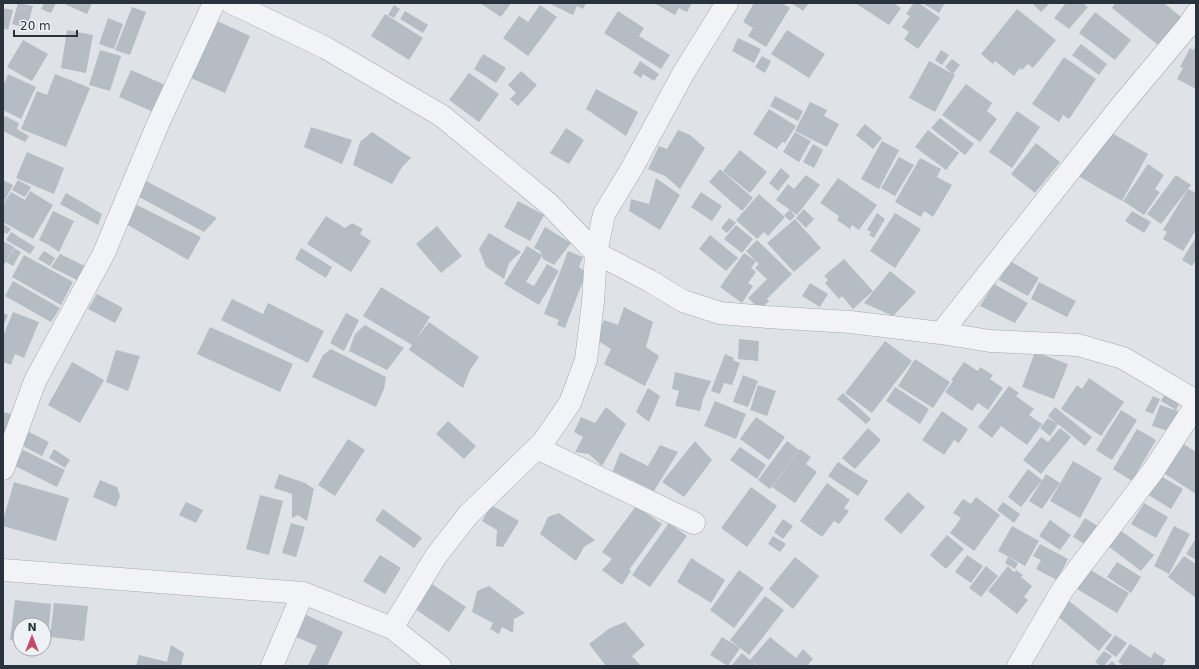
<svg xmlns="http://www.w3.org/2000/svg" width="1199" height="669" font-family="'DejaVu Sans',sans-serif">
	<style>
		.building { fill: #b6bcc3 }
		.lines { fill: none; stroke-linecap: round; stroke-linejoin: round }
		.minor-casing { stroke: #a5aab1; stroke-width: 23 }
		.minor { stroke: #f1f3f6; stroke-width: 22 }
	</style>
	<rect width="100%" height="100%" fill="#dfe3e7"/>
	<path class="building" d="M18 3 33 6 27 28 12 24Z
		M44 3H56L51 13 41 9Z
		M62 3H92L87 14Z
		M480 3H511L501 17Z
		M548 3H586L583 9 577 6 573 15Z
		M654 3H692L687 12 679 8 675 15Z
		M754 3H782L790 8 766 47 748 36 753 28 743 22Z
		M791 3H809L803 11Z
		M855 3H894L901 8 889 25Z
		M914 3H919L940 18 918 49 904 39 909 32 902 27 910 16 906 14Z
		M922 3H945L939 13Z
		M1032 3H1050L1041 12Z
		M1066 3H1083L1088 7 1069 29 1054 18Z
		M1115 3H1164L1181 17 1158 45 1112 8Z
		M394 5 400 9 394 18 388 15Z
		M540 5 557 17 528 56 503 38 519 16 528 22Z
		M132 7 146 12 130 55 115 50Z
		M3 8 13 10 8 30 3 28Z
		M1017 9 1056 40 1033 68 1028 64 1022 70 1020 68 1014 76 995 61 993 64 981 54Z
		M405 11 428 25 423 33 400 19Z
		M618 11 644 28 639 36 670 55 661 69 604 33Z
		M1095 12 1131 40 1115 60 1079 33Z
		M385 14 423 38 409 60 371 36Z
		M108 18 123 24 114 49 99 44Z
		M217 21 250 36 225 93 191 78Z
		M67 30 93 35 86 73 61 68Z
		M787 30 825 54 809 78 771 54Z
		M738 38 761 49 754 63 732 51Z
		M23 40 48 54 32 81 7 67Z
		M1081 44 1107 64 1099 75 1072 55Z
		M1196 45V89L1177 79 1183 68 1180 67 1190 48 1193 50Z
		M100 50 121 56 110 91 89 85Z
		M941 50 949 55 942 65 935 60Z
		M483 54 506 68 496 83 474 69Z
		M762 56 771 61 765 73 755 67Z
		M1064 57 1096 79 1069 119 1063 115 1059 122 1032 104Z
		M952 59 960 65 953 74 945 67Z
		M640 61 659 74 654 81 643 74 641 78 633 73Z
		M929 61 955 75 935 112 909 98Z
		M131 70 170 87 158 114 119 97Z
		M521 71 537 85 518 106 510 99 516 93 508 85Z
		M469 73 499 94 479 122 449 100Z
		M8 74 36 87 21 119 3 110V86Z
		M55 74 90 88 66 147 21 129 37 91 47 95Z
		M966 84 992 103 987 111 997 119 980 142 942 115Z
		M596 89 638 112 626 136 586 109Z
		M775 96 803 111 798 121 770 106Z
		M810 102 827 110 824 116 839 124 827 147 795 131Z
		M769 109 796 126 785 143 782 142 777 149 753 134Z
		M1017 111 1040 127 1012 168 989 152Z
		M5 116 19 123 17 129 29 136 25 142 3 131V120Z
		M940 118 974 144 965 155 931 128Z
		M865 124 882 138 873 149 856 135Z
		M311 127 352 140 342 164 304 147Z
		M566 128 584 140 569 164 550 153Z
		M1105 129 1148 154 1122 201 1078 176Z
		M678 130 690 135 705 148 680 189 665 176 648 169 659 146 667 149Z
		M928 130 959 153 946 170 915 147Z
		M372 132 411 158 402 167 392 184 353 165 360 142Z
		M795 132 811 141 799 162 783 152Z
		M882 141 899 150 879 189 861 179Z
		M1036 143 1060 162 1035 193 1011 174Z
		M813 144 823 150 814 168 803 162Z
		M740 150 767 172 750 193 723 171Z
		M27 152 64 168 54 194 16 178Z
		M899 157 914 165 895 196 881 188Z
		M920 158 941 169 937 177 952 185 933 217 924 211 921 217 895 202Z
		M1148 164 1164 175 1155 189 1160 192 1144 215 1123 201Z
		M781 168 790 176 778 191 769 183Z
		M720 169 753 198 742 211 709 182Z
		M806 175 820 185 797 215 776 200 788 184 794 189Z
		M1176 175 1191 185 1161 224 1147 214Z
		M656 178 680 195 660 230 629 211 631 199 649 204Z
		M838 178 877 205 859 230 852 225 850 229 837 220 839 216 820 203Z
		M3 180 13 185 3 204Z
		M18 180 31 187 25 197 12 190Z
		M146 181 217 218 204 232 139 197Z
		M1188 189 1196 193 1195 208 1196 230 1183 251 1163 239 1167 232 1163 230Z
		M30 191 53 205 33 239 3 222V205L11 192 25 200Z
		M701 192 722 206 712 221 691 207Z
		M66 193 102 214 98 225 60 204Z
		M759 194 785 217 768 236 764 232 757 239 736 220Z
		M518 201 544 215 530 241 504 227Z
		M137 205 201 237 188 260 126 224Z
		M804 209 814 219 806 228 796 218Z
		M790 210 795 216 790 221 784 215Z
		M53 211 74 221 59 252 49 245 39 240Z
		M1132 211 1151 222 1144 233 1125 221Z
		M877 213 885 219 874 238 869 235 871 232 867 230Z
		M895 213 921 229 895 268 870 251Z
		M326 216 345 228 352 223 363 229 360 234 371 241 351 272 307 244Z
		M729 218 736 223 727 233 721 228Z
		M795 219 821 248 794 272 767 243Z
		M3 224 11 229 7 234 3 232Z
		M736 225 753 239 742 253 724 239Z
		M437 226 462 256 441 273 416 244Z
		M545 227 571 243 554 265 543 259 542 256 526 282 534 286 547 264 559 271 539 305 504 284 527 246 542 255 540 251 534 248Z
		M11 232 35 247 30 254 6 240Z
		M489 233 521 252 509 263 504 279 486 267 479 249Z
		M710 235 738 258 726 271 699 249Z
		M1196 237V260L1192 266 1182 260Z
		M757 240 792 274 767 299 769 301 760 310 748 298 767 279 755 268 759 264 746 251Z
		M3 241 14 247 3 267Z
		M14 248 21 252 13 266 6 262Z
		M301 248 332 267 326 278 295 259Z
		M44 251 55 258 50 266 38 259Z
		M568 251 583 257 579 267 586 273 565 328 557 325 559 320 544 314Z
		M744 253 756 261 751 268 756 272 748 283 753 286 742 303 720 287Z
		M60 254 89 268 79 281 51 267Z
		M24 255 73 282 61 305 12 277Z
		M844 259 873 291 853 309 842 296 839 299 825 283 828 280 824 276Z
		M1010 261 1039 278 1028 296 999 280Z
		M890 271 916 292 893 316 864 303Z
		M13 281 60 308 51 322 5 296Z
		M1039 282 1076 301 1067 317 1031 299Z
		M810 283 828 294 820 307 802 296Z
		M994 284 1028 303 1015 323 980 306Z
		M381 287 430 317 416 339 429 322 479 357 470 370 463 388 409 350 412 345 363 316Z
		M97 294 123 308 115 323 88 309Z
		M232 299 263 314 268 303 324 331 308 363 221 320Z
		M624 307 653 322 646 347 659 356 645 386 604 364 611 349 595 339 604 320 618 325Z
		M13 312 39 322 24 358 15 354 11 365 3 362V336Z
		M3 313 8 315 3 326Z
		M346 313 359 320 344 351 330 343Z
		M365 325 404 348 387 370 349 351 355 334Z
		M210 327 293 364 280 392 197 354Z
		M739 339 759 341 758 361 738 359Z
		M885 341 912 361 872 413 845 393Z
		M331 349 386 377 384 389 376 407 312 377 323 355Z
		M116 350 140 356 128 391 106 382Z
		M1035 352 1068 364 1054 399 1022 387Z
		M725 354 734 358 733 360 740 363 732 385 724 383 720 394 711 391Z
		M915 359 950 382 933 408 898 386Z
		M72 362 104 380 80 423 48 405Z
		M964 362 978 371 980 367 993 375 990 379 1003 388 988 410 978 403 972 411 945 392 953 381 951 380Z
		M675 372 711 381 703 399 700 411 675 406 679 391 672 389Z
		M743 375 758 381 748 407 733 402Z
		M1089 378 1124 402 1101 436 1061 409 1077 385 1082 389Z
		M758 385 776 391 767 416 750 410Z
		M1009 386 1019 393 1016 396 1034 409 1029 415 1042 424 1027 445 1001 426 992 438 978 427Z
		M895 387 929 409 920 424 886 401Z
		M648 388 660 396 649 422 636 412Z
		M1167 390 1182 399 1176 410 1161 401Z
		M843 393 871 419 866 424 837 399Z
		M1153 396 1160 399 1153 414 1145 411Z
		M715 401 746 414 736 439 704 426Z
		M1160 405 1178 411 1171 432 1152 426Z
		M606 407 626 424 602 466 589 454 575 452 583 437 574 432 581 417 595 423Z
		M1055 407 1092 437 1085 446 1048 416Z
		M1121 410 1137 420 1112 460 1096 450Z
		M942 411 968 429 959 443 954 440 944 455 922 440Z
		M3 412 11 414 3 438Z
		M756 417 785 437 769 460 740 439Z
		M1048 418 1058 424 1050 436 1040 428Z
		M448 421 476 446 464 459 436 434Z
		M868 428 881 440 855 469 842 458Z
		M1060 428 1071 437 1041 474 1023 460 1041 437 1048 442Z
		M1137 429 1156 440 1132 481 1113 469Z
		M29 432 49 442 42 456 21 445Z
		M348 439 365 450 335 496 318 485Z
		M695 441 712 460 684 497 662 482Z
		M787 441 799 450 770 489 758 480Z
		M1182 443 1196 452V494L1162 472Z
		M660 445 678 452 654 491 613 471 620 452 648 466Z
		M740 447 766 465 757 479 730 460Z
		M54 449 70 460 65 468 49 458Z
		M800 449 811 457 806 464 817 472 795 503 772 487Z
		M23 450 65 470 57 487 15 466Z
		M1073 461 1102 478 1080 518 1050 501Z
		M838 462 868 481 858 496 828 476Z
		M1028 469 1042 480 1021 507 1008 497Z
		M279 474 305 483 314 489 307 521 298 515 292 518V494L274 488Z
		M1046 474 1060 483 1042 509 1029 501Z
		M1159 475 1183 489 1171 509 1147 494Z
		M100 480 117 487 120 496 116 507 93 497Z
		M14 482 69 498 56 541 3 526V520Z
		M827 483 850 500 844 508 849 511 839 524 834 521 822 537 800 521Z
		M751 487 777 506 747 547 721 528Z
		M908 492 925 507 901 534 884 519Z
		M260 495 283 501 269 555 246 549Z
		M976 497 1000 515 974 551 950 533 961 518 953 513 963 499 971 504Z
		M186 502 203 510 196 523 179 515Z
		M1003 502 1020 514 1014 523 997 510Z
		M1144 503 1168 517 1156 538 1131 524Z
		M491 505 519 521 503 547 496 546 497 530 482 521Z
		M636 506 662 524 629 570 631 571 622 585 602 570 612 559 602 552Z
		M383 509 422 538 414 548 375 520Z
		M559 513 595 540 584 547 576 561 540 534 548 517Z
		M1085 518 1098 526 1086 545 1073 537Z
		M783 519 793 526 783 539 774 532Z
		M1050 520 1071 535 1060 550 1039 536Z
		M291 523 305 527 296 557 282 553Z
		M669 523 687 536 650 587 632 575Z
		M1012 526 1039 541 1025 566 998 551Z
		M1174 526 1190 534 1169 574 1154 566Z
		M1120 530 1154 555 1141 571 1108 546Z
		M947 535 964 549 946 569 930 555Z
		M773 536 786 544 780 552 768 544Z
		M1196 538V560L1186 554Z
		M1040 544 1068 559 1057 580 1036 569 1041 560 1033 556Z
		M380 555 401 568 385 594 363 581Z
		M967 555 983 566 971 583 955 572Z
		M1184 556 1196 564V598L1168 577Z
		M795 557 819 576 793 609 769 589Z
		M1008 557 1018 563 1015 569 1005 563Z
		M691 558 725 580 711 603 677 582Z
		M1117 562 1141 577 1131 593 1107 577Z
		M986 566 998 576 981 597 969 588Z
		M1008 566 1014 572 1016 570 1023 575 1021 577 1032 586 1024 597 1028 600 1017 614 988 591Z
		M1089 569 1129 593 1117 613 1077 589Z
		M739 570 764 588 734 628 710 610Z
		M429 582 466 607 449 632 412 607Z
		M489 586 525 613 514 619 513 633 502 627 499 634 490 629 493 623 472 612 477 591Z
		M765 596 784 610 749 655 730 640Z
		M15 600 51 604 47 645 44 644V625H20V642L10 640Z
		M1068 600 1112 635 1099 651 1056 615Z
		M54 603 88 606 84 641 50 637Z
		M300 612 343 632 327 666 308 665 317 646 289 634Z
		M625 622 645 645 632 656 641 666H606L589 644 610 628Z
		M1115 635 1127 643 1116 657 1105 649Z
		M722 637 740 648 728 666 710 655Z
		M770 637 796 658 803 649 813 659 807 666H758L753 662 757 666H731L742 653 750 660Z
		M1130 644 1151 658 1154 652 1166 660 1162 666H1124L1118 662Z
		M171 645 184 653 181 666H136L139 655 167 662Z
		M1104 651 1112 656 1104 666H1101L1095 662Z
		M1112 661 1117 666H1107Z"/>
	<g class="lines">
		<defs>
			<path id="minor" d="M232 3 326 48 442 116 549 204 596 253 650 281 683 301 720 313 767 317 850 322 941 333 990 341 1078 345 1123 358 1196 401
				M941 333 1121 106 1188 26 1196 14
				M537 448 694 523
				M3 469 35 381 104 253 158 124 214 3
				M3 570 303 593 392 628 440 666
				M392 628 436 556 468 515 543 442 570 403 586 360 593 302 596 253 604 214 632 168 684 72 727 3
				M272 666 303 593
				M1018 666 1063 589 1153 471 1196 405"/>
		</defs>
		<use href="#minor" class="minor-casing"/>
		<use href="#minor" class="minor"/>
	</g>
	<rect width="1199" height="669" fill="none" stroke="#29323d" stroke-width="8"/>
	<g transform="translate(32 637)"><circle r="19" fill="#eef1f5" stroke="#9fa5ab"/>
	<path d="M0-3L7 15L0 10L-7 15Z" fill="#c24d67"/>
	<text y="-6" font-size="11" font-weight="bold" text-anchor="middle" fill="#29323d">N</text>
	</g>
	<path d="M14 30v6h63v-6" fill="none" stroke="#29323d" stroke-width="2"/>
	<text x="20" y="30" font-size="12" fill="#29323d" stroke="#eef1f5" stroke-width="3" paint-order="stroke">20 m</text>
</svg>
